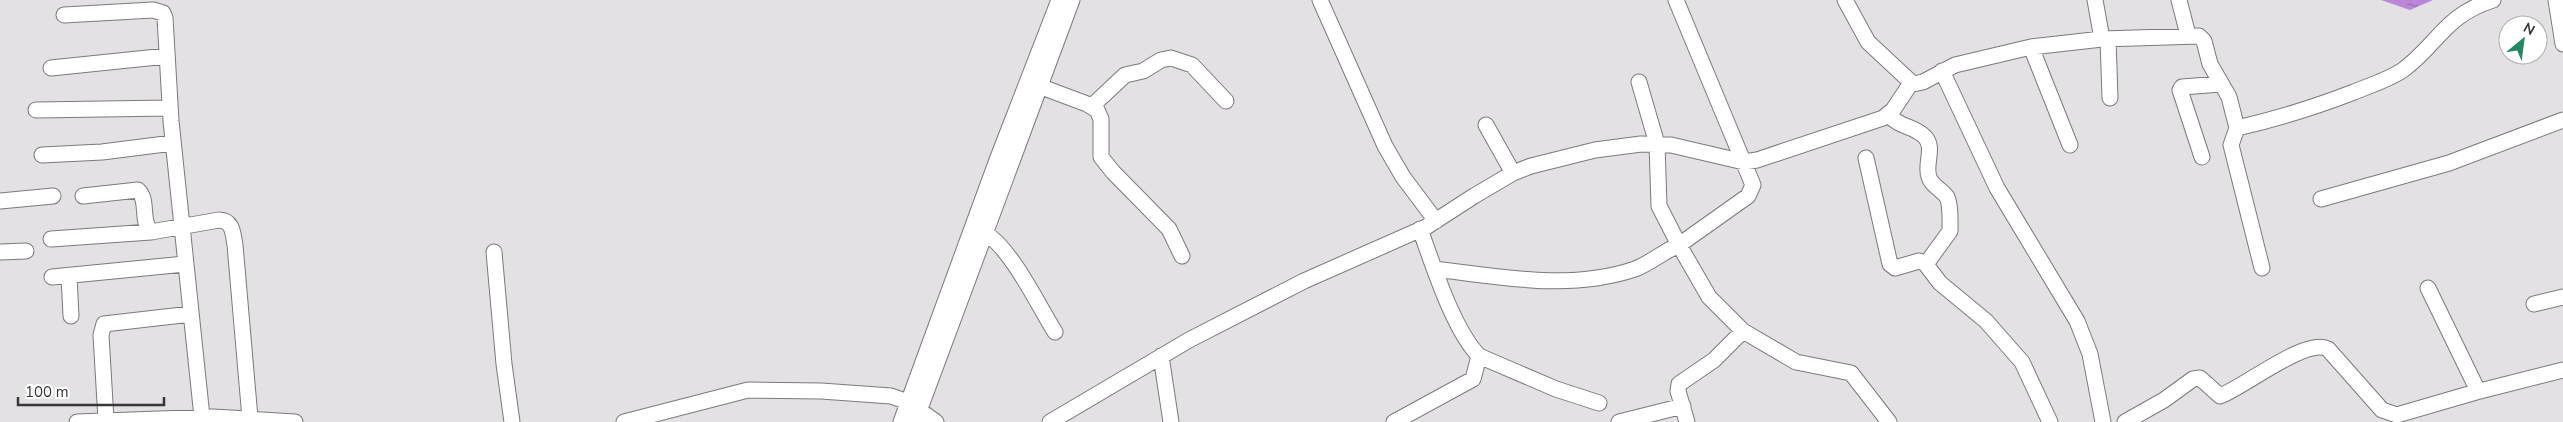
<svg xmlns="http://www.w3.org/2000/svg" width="2563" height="422" font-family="'Nunito Sans',sans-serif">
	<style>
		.water { fill: url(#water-ripples) }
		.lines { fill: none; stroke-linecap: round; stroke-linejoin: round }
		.minor-casing { stroke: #7c797d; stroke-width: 17 }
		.minor { stroke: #fff; stroke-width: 15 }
	</style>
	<defs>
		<pattern id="water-ripples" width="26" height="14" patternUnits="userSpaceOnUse" patternTransform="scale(1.25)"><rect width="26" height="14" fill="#bc86d8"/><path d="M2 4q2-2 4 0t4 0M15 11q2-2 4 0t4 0" fill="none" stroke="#9a6eb0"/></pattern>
	</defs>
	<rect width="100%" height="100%" fill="#e4e1e5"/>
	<path class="water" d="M2381 0H2433L2410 10Z"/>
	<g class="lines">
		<defs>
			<path id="minor" d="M1320 0 1385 146 1403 177 1436 221
				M1845 0 1868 42 1913 84 1923 82 1955 65 2031 47 2102 39 2199 36 2204 41 2210 64 2229 97 2237 128 2231 145 2262 268
				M2095 0 2102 39
				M2179 0 2188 35
				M2556 0 2563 44
				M64 15 153 10 163 13 165 18 171 121 202 417
				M2108 39 2110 98
				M2031 47 2070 145
				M51 68 167 56
				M1942 71 1997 188 2077 321 2090 354 2103 422
				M1639 82 1657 144 1659 206 1679 245 1748 196 1753 185 1676 0
				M1039 86 1087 104 1097 110 1101 119V157L1113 172 1169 229 1182 256
				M1092 106 1125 75 1143 71 1161 60 1171 58 1192 65 1226 101
				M36 110 170 108
				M1889 115C1900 128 1912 125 1924 136 1936 147 1924 164 1929 177 1931 185 1942 190 1947 197 1951 205 1950 222 1950 231L1926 264
				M1486 125 1513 173
				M2237 128C2277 119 2315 107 2354 92 2371 85 2388 80 2403 70 2438 44 2445 15 2493 0
				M42 155 102 152 173 143
				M2202 157 2180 90 2182 87 2221 84
				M1866 158 1890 264 1895 268 1919 261 1924 262 1940 283 1986 321 2022 362 2050 422
				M83 196 138 190C149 200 140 221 151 232L219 220C233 220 233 234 235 245L250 418
				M2321 199 2449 163 2563 120
				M0 201 53 196
				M1420 229C1433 265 1453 329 1479 356L1556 389 1599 403
				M985 233C1011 248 1038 305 1055 332
				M51 239 151 232
				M0 252 26 251
				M494 252 504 364 512 422
				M1435 269C1501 277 1570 291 1635 269 1651 263 1664 251 1679 245L1709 297 1743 331 1796 362 1851 373 1889 422
				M69 276 71 316
				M52 277 185 264
				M2428 288 2478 391
				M2534 304 2563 297
				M1161 356 1171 422
				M106 420 101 335 104 324 191 314
				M77 422 213 417 295 422
				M624 422 748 390 821 391 891 396 908 402 936 422
				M901 422 997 160 1059 0
				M915 422 1072 0
				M1050 422 1189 340 1304 281 1426 227 1474 196 1513 173 1531 166 1595 150 1641 144 1671 145 1744 162 1757 160 1883 118 1893 110 1911 83
				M1394 422 1473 379 1479 356
				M1619 422 1683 406
				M1687 422 1678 391 1679 384 1714 360 1743 331
				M2125 422 2164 400 2193 379 2200 378 2220 396C2243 388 2306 337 2328 349L2382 410 2397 415 2476 392 2563 370"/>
		</defs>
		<use href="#minor" class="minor-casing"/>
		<use href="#minor" class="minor"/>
	</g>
	<g transform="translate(2523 40) rotate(29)"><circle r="24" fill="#ffffff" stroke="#afafaf"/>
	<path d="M0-4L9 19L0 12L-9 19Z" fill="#248963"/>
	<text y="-8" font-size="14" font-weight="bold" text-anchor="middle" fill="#373638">N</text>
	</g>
	<path d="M18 397v8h146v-8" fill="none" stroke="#373638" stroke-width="2.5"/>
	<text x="25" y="397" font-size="15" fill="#373638" stroke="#ffffff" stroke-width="4" paint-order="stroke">100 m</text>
</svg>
